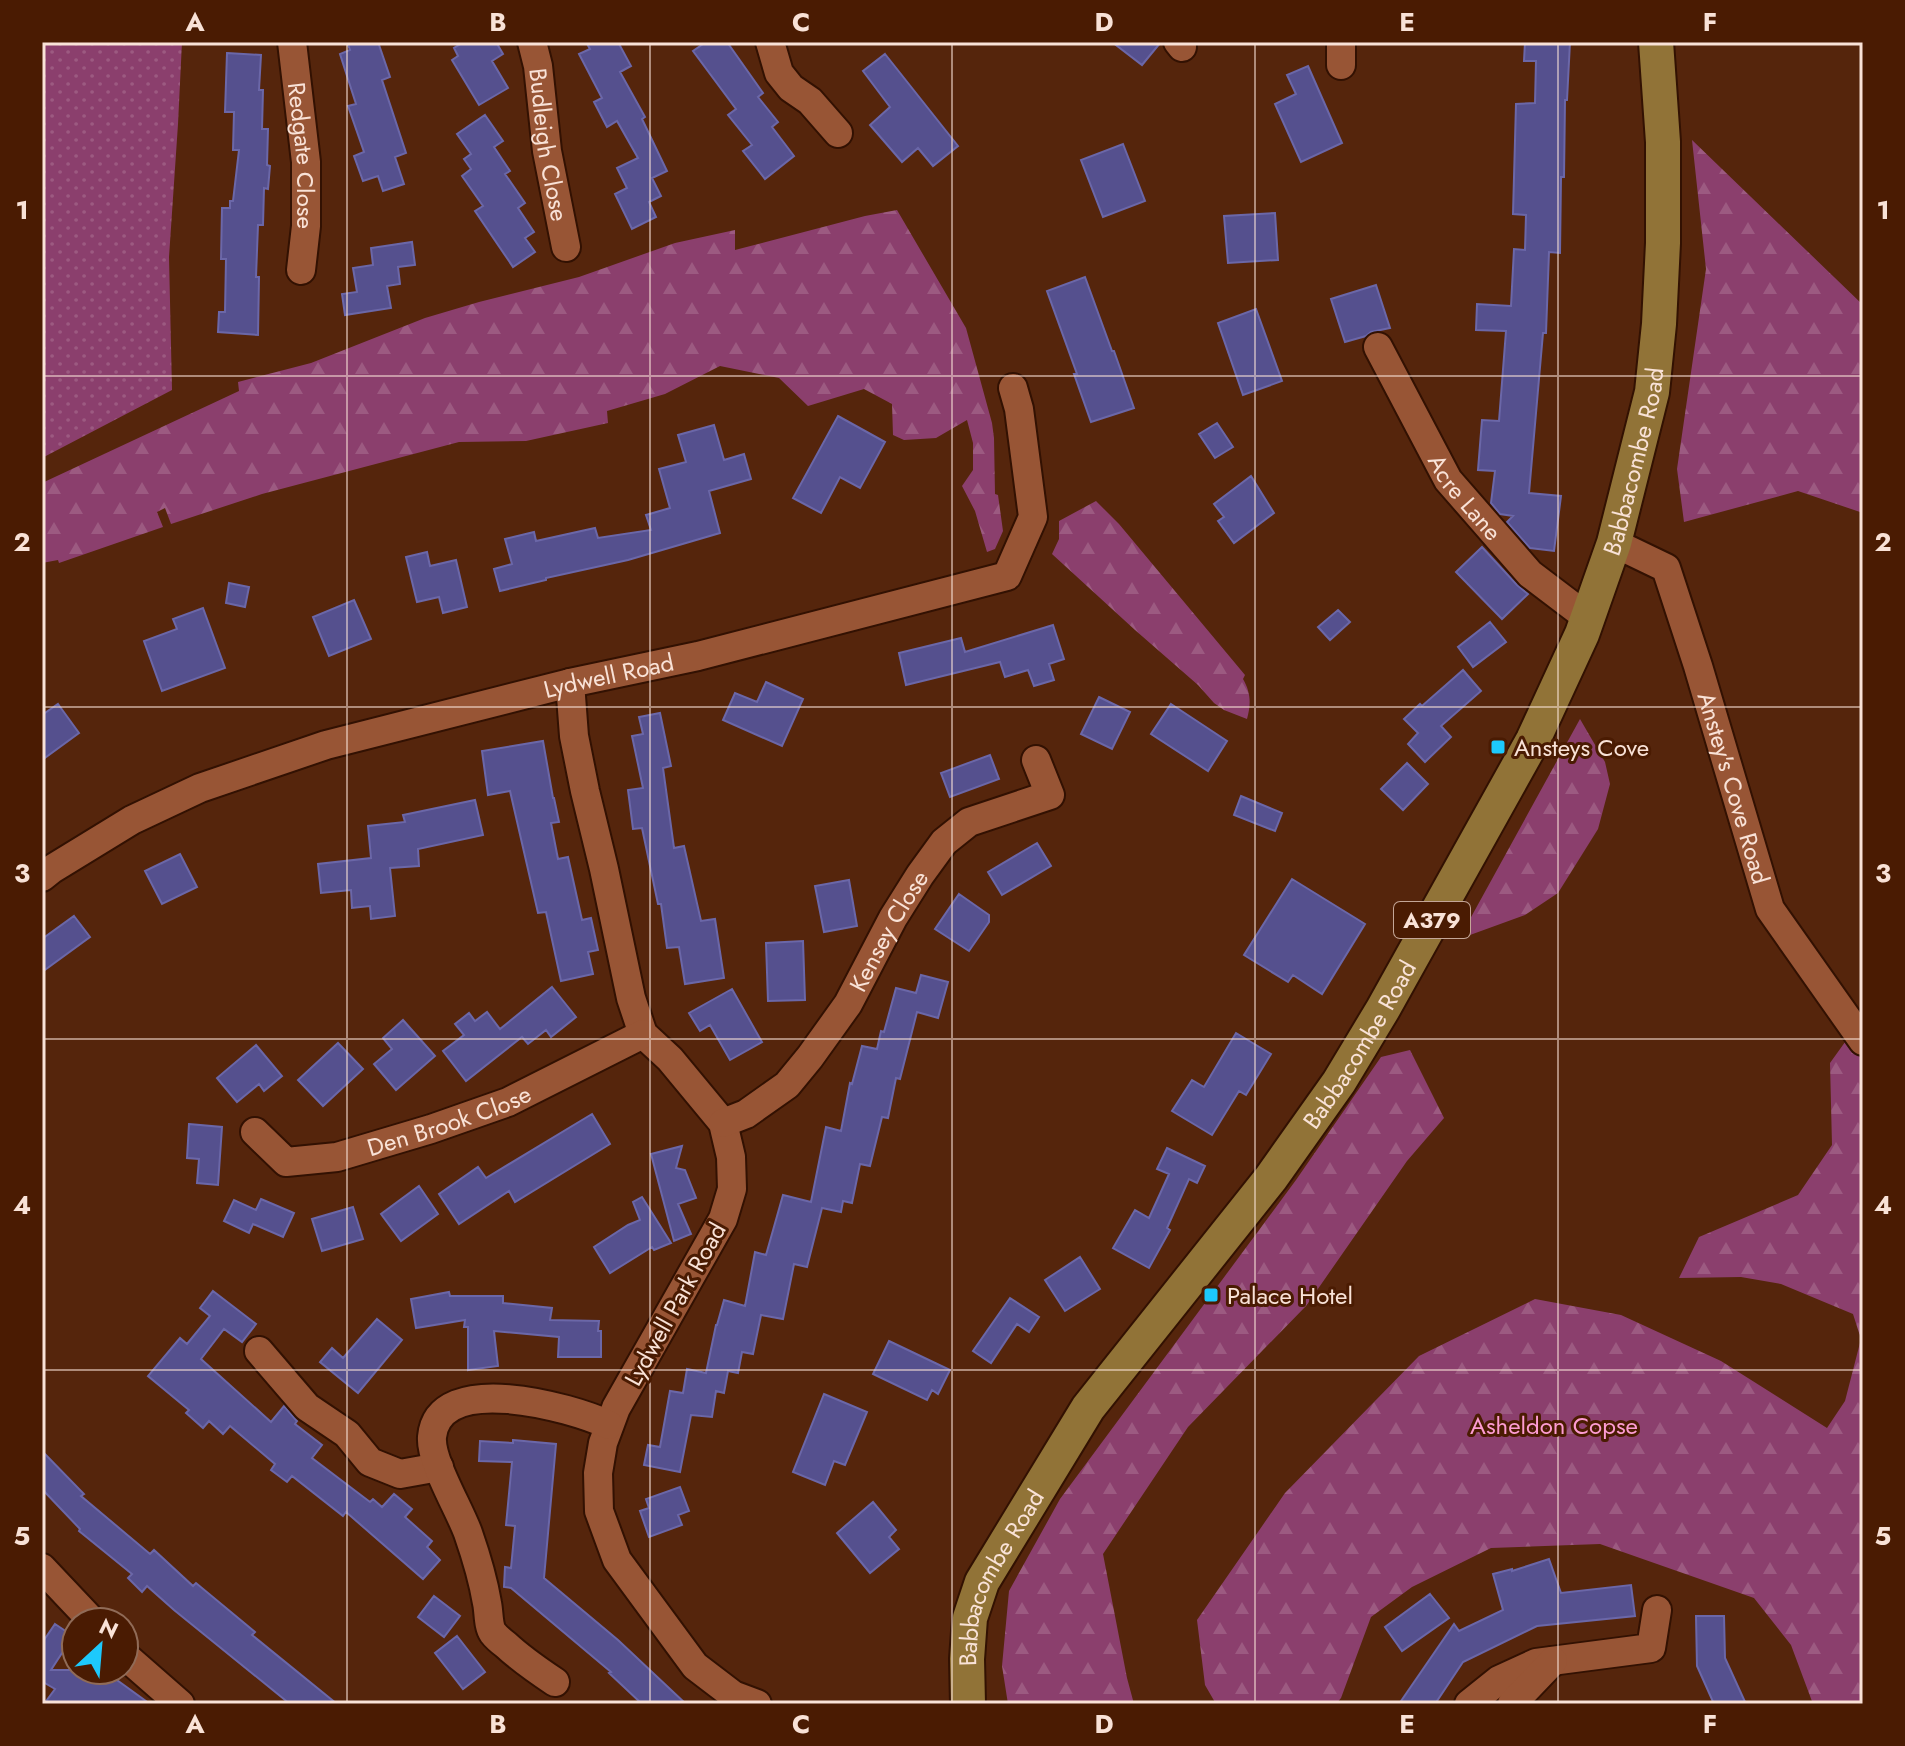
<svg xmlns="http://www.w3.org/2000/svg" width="1905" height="1746" font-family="Jost,sans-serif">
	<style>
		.forest { fill: url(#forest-firs) }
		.garden { fill: url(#garden-dots) }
		.building { fill: #55508e; stroke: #6b67a8; stroke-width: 2 }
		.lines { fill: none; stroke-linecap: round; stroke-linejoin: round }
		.minor-casing { stroke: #321102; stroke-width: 32 }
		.major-casing { stroke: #321102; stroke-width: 38 }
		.minor { stroke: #985535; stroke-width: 28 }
		.major { stroke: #917337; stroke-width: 34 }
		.grid { fill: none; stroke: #f9e2d7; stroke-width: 2; stroke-opacity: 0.55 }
		.poi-dot { fill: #1dc9fc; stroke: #4a1b02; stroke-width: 3 }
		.labels { text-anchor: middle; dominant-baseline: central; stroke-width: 6; stroke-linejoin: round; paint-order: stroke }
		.shield { fill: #4a1b02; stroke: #c4a697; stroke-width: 2 }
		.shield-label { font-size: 22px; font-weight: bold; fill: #f9e2d7 }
		.street-label { font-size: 24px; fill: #f9e2d7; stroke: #4a1b02 }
		.poi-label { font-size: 24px; fill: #f9e2d7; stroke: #4a1b02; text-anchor: start }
		.park-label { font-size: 24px; fill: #fd9cd3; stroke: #4a1b02 }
		.neatline { fill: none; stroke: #f9e2d7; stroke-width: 3 }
		.grid-label { font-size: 26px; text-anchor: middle; font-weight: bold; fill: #f9e2d7 }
	</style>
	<defs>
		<pattern id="forest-firs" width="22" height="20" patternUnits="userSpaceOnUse" patternTransform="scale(2)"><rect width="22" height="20" fill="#8b3f6d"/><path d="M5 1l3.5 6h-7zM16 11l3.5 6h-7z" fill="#9c5a81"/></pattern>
		<pattern id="garden-dots" width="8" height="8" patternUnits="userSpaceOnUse" patternTransform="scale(2)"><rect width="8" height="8" fill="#8b3f6d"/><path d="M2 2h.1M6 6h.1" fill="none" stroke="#9c5a81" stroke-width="1.8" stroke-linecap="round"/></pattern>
	</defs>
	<rect width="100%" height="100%" fill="#55250c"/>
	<path class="forest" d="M1692 140 1863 305V513L1798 491 1684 522 1677 469 1706 269Z
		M897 210 966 328 992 423 994 438 995 494 998 495 1003 531 995 549 987 552 975 511 962 486 973 470V443L967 420 936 438 904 440 893 435 892 404 864 389 808 406 779 378 720 366 665 394 607 411 608 423 526 441 459 442 262 494 171 524 165 508 157 512 163 527 59 563 58 560 42 563V483L239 391 238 382 311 363 425 318 479 302 579 277 675 243 735 230V250L865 216Z
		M1096 501 1119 524 1245 675 1243 679C1251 693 1251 704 1247 719L1224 710 1214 703 1198 685 1135 630 1052 554 1059 539V521Z
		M1580 719 1605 762 1610 784 1598 829 1558 893 1525 915 1459 939Z
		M1863 1017V1704H1813L1791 1645 1754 1598 1600 1544 1491 1548 1412 1587 1371 1617 1341 1698 1336 1704H1216L1205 1685 1197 1620 1285 1493 1419 1356 1535 1299 1621 1315 1721 1361 1827 1428 1845 1401 1861 1339 1853 1314 1781 1284 1741 1277 1679 1278 1699 1237 1798 1195 1832 1145 1830 1063Z
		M1410 1050 1444 1118 1407 1161 1306 1306 1188 1427 1103 1554 1127 1678 1134 1704H1008L1002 1666 1009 1591 1060 1499 1296 1180 1381 1057Z"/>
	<path class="garden" d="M42 42H182L178 124 169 257 172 390 42 458Z"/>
	<path class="building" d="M347 42H378L390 77 382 80 406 153 395 157 404 184 383 191 378 176 363 181 354 156 364 152 348 106 356 104 340 54 350 50Z
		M464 42H496L503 54 492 61 508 88 479 105 452 60 458 56 454 48Z
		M586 42H618L631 66 620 72 645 117 642 119 667 171 652 178 661 196 649 202 656 217 632 229 615 194 627 188 617 168 638 158 617 121 607 127 594 102 602 98 579 54 590 49Z
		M706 42H727L763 93 758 97 778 122 772 127 794 156 765 179 743 151 752 145 728 115 736 109 693 51Z
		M1112 42H1161L1142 65Z
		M1525 42H1570L1567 100H1565L1564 177H1561L1560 253 1549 252 1546 333H1543L1529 493 1561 496 1554 551 1530 548 1507 522 1513 516 1500 514 1491 503 1495 471 1478 470 1482 420 1499 421 1506 331 1476 330 1477 304 1511 306 1514 249 1525 250 1526 215 1513 214 1516 104 1535 103 1536 61H1524Z
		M227 53 261 55 259 90H263L262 129H268L267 165 270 166 268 189 264 188 263 225H258L256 277H259L258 335 218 332 219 312H225L226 259H221L222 208H230V201H233L239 150H233L234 112H225Z
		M885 54 958 146 933 166 918 148 902 162 870 125 890 107 863 71Z
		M1308 66 1342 143 1301 162 1275 104 1296 94 1287 75Z
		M485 115 503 141 494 147 510 171 505 174 525 203 518 208 534 232 525 238 535 252 513 267 475 211 483 206 462 176 471 169 464 159 471 154 457 134Z
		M1123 144 1145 201 1103 217 1081 160Z
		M1275 213 1278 260 1228 263 1224 216Z
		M412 242 415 265 398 267 400 284 387 286 391 308 345 315 342 294 357 292 353 268 373 265 371 248Z
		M1085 277 1112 351H1114L1134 408 1091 422 1074 374H1077L1047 291Z
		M1376 285 1390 328 1371 332 1366 336 1345 342 1331 299Z
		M1256 309 1282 381 1243 395 1218 323Z
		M838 416 885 442 860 488 840 477 821 513 793 498Z
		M1217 423 1233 447 1215 458 1199 434Z
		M714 425 724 460 744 454 751 479 709 491 720 533 628 560 546 578V580L500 591 494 569 512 564 505 539 534 532 536 541 595 528 598 538 651 530 646 515 670 508 659 469 686 462 678 435Z
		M1251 476 1274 513 1234 543 1218 521 1224 517 1214 504Z
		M1482 547 1517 585 1528 594 1502 619 1456 572Z
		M427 552 430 566 456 560 467 607 443 613 439 597 417 602 406 557Z
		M229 583 249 587 245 607 226 603Z
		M354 600 371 639 329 656 313 617Z
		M203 608 225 668 162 691 144 641 177 629 173 619Z
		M1338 610 1350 622 1330 640 1318 627Z
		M1490 622 1506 642 1473 667 1458 647Z
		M1053 625 1064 659 1049 664 1054 680 1034 686 1028 670 1005 677 1000 662 906 685 899 653 961 638 965 652Z
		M1463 670 1481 691 1441 726 1451 737 1425 762 1408 744 1418 733 1404 719 1420 704 1422 706Z
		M766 682 803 699 782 746 723 720 735 693 757 702Z
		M1099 697 1130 712 1112 749 1081 734Z
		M58 704 79 733 42 760V715Z
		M1171 704 1227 741 1208 771 1151 734Z
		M660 713 671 766 663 768 674 848 684 846 701 921 715 919 724 978 685 984 679 947 667 948 661 904H658L642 828 633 829 628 790 643 788 632 736 643 734 639 717Z
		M543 741 553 798H554L559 822 551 823 558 859 568 857 582 920 591 918 598 950 588 952 593 974 561 981 546 912 538 913 510 791 488 795 482 751Z
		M990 755 999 779 950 797 941 773Z
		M1407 763 1428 784 1403 810 1381 789Z
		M1241 796 1282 813 1275 831 1234 815Z
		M475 800 483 835 418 849 419 866 390 868 395 916 371 919 370 906 352 908 351 890 321 893 318 864 371 858 368 826 405 822 403 815Z
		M1037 843 1051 866 1002 895 988 872Z
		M180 854 197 887 162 904 145 871Z
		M1292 879 1365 924 1322 994 1293 975 1288 982 1244 955Z
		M849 880 857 926 824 932 815 886Z
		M959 894 989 915V922L969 951 935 929Z
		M74 916 90 937 42 972V939Z
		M803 941 805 1000 768 1001 766 943Z
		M921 975 948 982 938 1018 917 1012 900 1079 896 1078 888 1118 882 1117 870 1166 860 1164 852 1203 843 1201 841 1212 822 1208 807 1267 794 1264 783 1319 761 1315 753 1354 742 1352 738 1373 728 1371 724 1393 716 1391 712 1417 691 1415 680 1472 644 1465 648 1445 660 1447 670 1391 683 1393 687 1369 706 1373 716 1325H717L724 1300 745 1306 755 1252 766 1255 783 1195 811 1202 826 1127 841 1131 850 1083 852 1084 862 1046 877 1049 881 1031 884 1032 896 988 916 993Z
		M552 987 576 1017 551 1037 546 1030 528 1044 522 1037 466 1081 443 1051 464 1035 455 1024 469 1013 475 1021 487 1012 500 1029Z
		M732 989 762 1042 730 1060 710 1025 700 1031 689 1013Z
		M403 1020 435 1056 396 1090 374 1064 392 1049 383 1038Z
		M1236 1033 1271 1054 1246 1095 1239 1091 1212 1135 1172 1111 1192 1080 1204 1087Z
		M338 1043 363 1069 323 1106 298 1080Z
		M256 1045 282 1076 264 1091 259 1084 237 1102 217 1078Z
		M592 1114 610 1144 515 1202 509 1191 459 1224 439 1194 478 1167 486 1178Z
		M189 1124 222 1127 218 1185 197 1183 199 1159 187 1158Z
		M682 1146 676 1168 685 1170 696 1198 678 1204 691 1234 674 1241 651 1154Z
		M1167 1148 1205 1166 1197 1183 1189 1179 1167 1228 1170 1230 1149 1268 1113 1248 1135 1210 1149 1218 1169 1174 1157 1169Z
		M419 1186 438 1214 401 1241 381 1214Z
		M642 1197 671 1243 654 1250 652 1247 610 1273 594 1247 628 1225 640 1220 633 1202Z
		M261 1199 294 1213 283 1237 253 1224 249 1233 224 1221 234 1200 256 1210Z
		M353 1207 363 1239 322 1251 312 1219Z
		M1080 1257 1100 1289 1065 1311 1045 1280Z
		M213 1291 256 1324 242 1342 224 1329 201 1359 271 1422 284 1406 297 1421 295 1424 322 1445 312 1458 370 1502 373 1499 382 1507 394 1494 412 1509 405 1517 432 1541 427 1547 440 1560 423 1579 346 1512 343 1516 292 1476 287 1482 271 1470 275 1464 230 1426 223 1434 209 1421 203 1428 186 1413 189 1410 148 1376 180 1338 187 1344 210 1316 200 1308Z
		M449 1292 450 1296H503V1303L552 1308 550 1320 599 1321 598 1331H601V1357H558L559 1337 494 1331 498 1366 468 1370V1327H464L465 1320 416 1328 411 1299Z
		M1010 1298 1039 1317 1029 1332 1017 1324 991 1363 973 1351Z
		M377 1319 402 1340 358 1393 320 1362 332 1348 343 1358Z
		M889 1341 950 1370 938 1394 932 1390 927 1400 873 1374Z
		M824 1394 867 1412 845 1465 834 1461 825 1485 793 1472Z
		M513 1440 556 1444 544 1578 618 1640 686 1704H642L609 1673 611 1672 511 1588 504 1587 505 1567 511 1568 515 1526 506 1525 512 1462 479 1461 480 1441 513 1443Z
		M42 1451 84 1494 81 1496 150 1554 154 1550 193 1586 196 1583 255 1632 252 1635 337 1704H290L174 1610 147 1586 142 1592 128 1578 132 1574 79 1531 80 1529 42 1489Z
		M680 1487 689 1511 678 1515 682 1525 649 1537 640 1511 649 1508 646 1499Z
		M873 1502 896 1530 889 1537 899 1549 870 1573 837 1533Z
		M1549 1559 1561 1593 1631 1585 1635 1616 1537 1626 1463 1662 1435 1704H1399L1454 1624 1459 1631 1503 1610 1493 1574 1512 1569V1571Z
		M1430 1594 1449 1618 1402 1651 1385 1627Z
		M434 1596 460 1616 444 1637 418 1617Z
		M1696 1616H1724L1725 1658 1746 1704H1714L1697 1666Z
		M55 1624 73 1636 51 1670H103L150 1704H44L55 1689 43 1682 42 1683V1643Z
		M457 1636 485 1672 463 1689 435 1653Z"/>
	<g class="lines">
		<defs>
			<g id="minor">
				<path id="s1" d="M292 42 306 162V226L301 270"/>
				<path id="s2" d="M532 42 538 66 547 151 566 247"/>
				<path d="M770 42 779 73 791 88 810 101 838 133"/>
				<path d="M1178 42 1182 47"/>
				<path d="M1341 42V65"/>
				<path id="s3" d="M1378 347 1448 480 1530 574 1588 618"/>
				<path id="s4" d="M1614 543 1666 568 1698 666 1770 909 1863 1041"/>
				<path d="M570 683 574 736 585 791 604 869 631 998 643 1034 670 1059 723 1123 731 1157 732 1189 723 1219 616 1408 603 1443 598 1473 599 1511 617 1560 695 1666 733 1695 757 1704"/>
				<path id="s5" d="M42 877 52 869 132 820 200 788 326 745 570 683 698 656 1007 576 1033 517 1019 409 1013 388"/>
				<path id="s6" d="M723 1123 746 1114 787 1085 810 1057 848 1004 893 918 920 875 944 842 969 822 1050 795 1036 760"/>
				<path id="s7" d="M255 1132 286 1162 337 1157 431 1129 508 1102 643 1034"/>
				<path d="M259 1351 307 1407 347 1434 370 1462 400 1474 439 1467"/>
				<path d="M42 1568 93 1622"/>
				<path d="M124 1655 180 1704"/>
				<path d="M555 1682C537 1670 521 1659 506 1645 502 1642 496 1637 493 1633 488 1626 489 1612 487 1603 483 1579 476 1556 468 1533 459 1508 430 1461 432 1437 438 1370 571 1407 609 1425"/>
				<path d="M1469 1704 1499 1680 1536 1663 1651 1648 1657 1610"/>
				<path d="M1512 1704 1553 1661"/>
			</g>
			<g id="major">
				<path id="s8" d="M968 1704 967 1659 970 1618 982 1582 1088 1408 1271 1178 1339 1082 1383 1009 1533 740 1582 634 1614 543 1652 392 1659 324 1663 243V142L1656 42"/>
			</g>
		</defs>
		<use href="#minor" class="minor-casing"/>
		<use href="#major" class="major-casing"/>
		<use href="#minor" class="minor"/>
		<use href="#major" class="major"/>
	</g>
	<path class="grid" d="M347 42V1704M650 42V1704M952 42V1704M1255 42V1704M1558 42V1704M42 376H1863M42 707H1863M42 1039H1863M42 1370H1863"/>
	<g class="poi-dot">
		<rect x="1490" y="739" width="16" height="16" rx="4"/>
		<rect x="1203" y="1287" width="16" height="16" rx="4"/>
	</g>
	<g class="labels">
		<rect class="shield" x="1394" y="902" width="76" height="36" rx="6"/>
		<g class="shield-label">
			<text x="1432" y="920">A379</text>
		</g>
		<g class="street-label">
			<text stroke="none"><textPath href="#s2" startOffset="104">Budleigh Close</textPath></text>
			<text stroke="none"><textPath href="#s1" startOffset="114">Redgate Close</textPath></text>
			<text stroke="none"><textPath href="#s8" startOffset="1430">Babbacombe Road</textPath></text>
			<text stroke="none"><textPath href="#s3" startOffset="174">Acre Lane</textPath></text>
			<text stroke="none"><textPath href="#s5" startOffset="606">Lydwell Road</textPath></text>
			<text stroke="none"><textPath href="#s4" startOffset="288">Anstey's Cove Road</textPath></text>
			<text stroke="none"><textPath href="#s6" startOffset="260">Kensey Close</textPath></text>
			<text stroke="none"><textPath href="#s8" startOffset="782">Babbacombe Road</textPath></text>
			<text stroke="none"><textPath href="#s7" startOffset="212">Den Brook Close</textPath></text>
			<text transform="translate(675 1304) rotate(-61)">Lydwell Park Road</text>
			<text stroke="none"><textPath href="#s8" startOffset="134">Babbacombe Road</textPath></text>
		</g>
		<g class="poi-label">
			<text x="1514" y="747">Ansteys Cove</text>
			<text x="1227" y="1295">Palace Hotel</text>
		</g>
		<g class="park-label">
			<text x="1554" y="1425">Asheldon Copse</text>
		</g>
	</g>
	<rect width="1905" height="1746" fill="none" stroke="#4a1b02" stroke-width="88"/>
	<g transform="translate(100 1646) rotate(26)"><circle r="38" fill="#4a1b02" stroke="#906b57" stroke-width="2"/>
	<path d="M0-6L14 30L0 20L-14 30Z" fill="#1dc9fc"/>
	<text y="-12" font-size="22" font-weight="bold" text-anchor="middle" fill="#f9e2d7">N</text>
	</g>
	<rect x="44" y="44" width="1817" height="1658" class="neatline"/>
	<g class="grid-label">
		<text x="195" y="31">A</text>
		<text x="498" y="31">B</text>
		<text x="801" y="31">C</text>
		<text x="1104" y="31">D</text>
		<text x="1407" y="31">E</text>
		<text x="1710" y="31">F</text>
		<text x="22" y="219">1</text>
		<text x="1883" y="219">1</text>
		<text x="22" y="551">2</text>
		<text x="1883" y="551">2</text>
		<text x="22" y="882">3</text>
		<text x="1883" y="882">3</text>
		<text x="22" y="1214">4</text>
		<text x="1883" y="1214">4</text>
		<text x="22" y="1545">5</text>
		<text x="1883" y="1545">5</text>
		<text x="195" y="1733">A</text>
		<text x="498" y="1733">B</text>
		<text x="801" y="1733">C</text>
		<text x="1104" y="1733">D</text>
		<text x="1407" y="1733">E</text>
		<text x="1710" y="1733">F</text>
	</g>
</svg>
